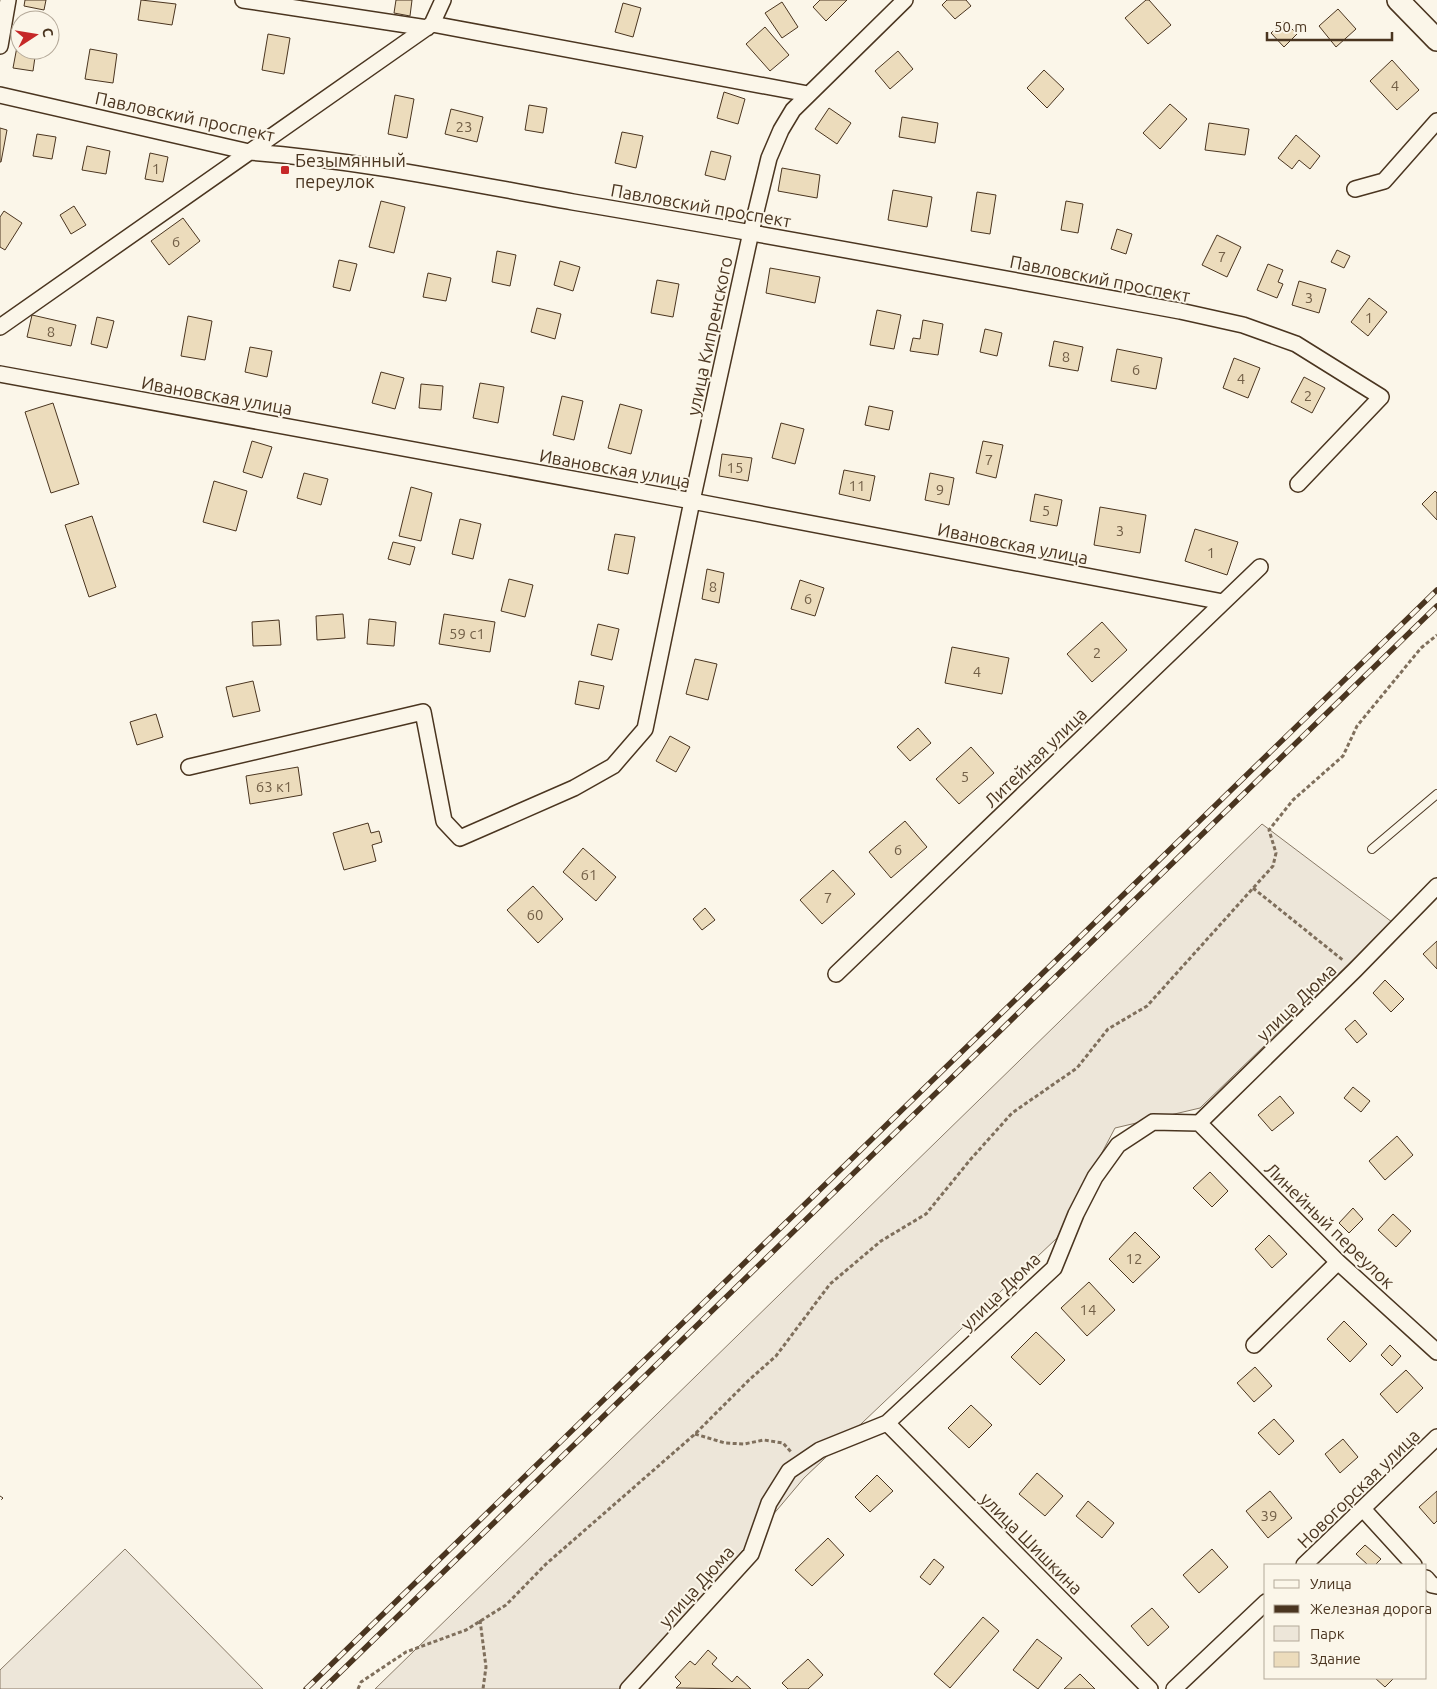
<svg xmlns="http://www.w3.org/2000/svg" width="1437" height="1689" font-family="Ubuntu,sans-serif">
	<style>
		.green { fill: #ede6d9; stroke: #887966 }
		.building { fill: #ecdcbc; stroke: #4a3520 }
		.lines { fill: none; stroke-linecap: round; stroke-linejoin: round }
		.service-casing { stroke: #4a3520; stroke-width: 10 }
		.minor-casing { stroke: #4a3520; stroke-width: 18 }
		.secondary-casing { stroke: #4a3520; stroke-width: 24 }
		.path { stroke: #7f6f5c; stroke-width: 3; stroke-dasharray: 4 2.5; stroke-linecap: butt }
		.service { stroke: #fbf6e9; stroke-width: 8 }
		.minor { stroke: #fbf6e9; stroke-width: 15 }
		.secondary { stroke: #fbf6e9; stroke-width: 21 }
		.rail-casing { stroke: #4a3520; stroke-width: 5.5 }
		.rail { stroke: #fbf6e9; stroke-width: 4; stroke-dasharray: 11; stroke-linecap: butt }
		.fence { stroke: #4a3520; stroke-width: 1; stroke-dasharray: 6 2.5; stroke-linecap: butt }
		.poi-dot { fill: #c62828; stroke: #fbf6e9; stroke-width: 2 }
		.labels { text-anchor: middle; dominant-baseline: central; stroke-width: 4; stroke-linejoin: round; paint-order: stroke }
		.number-label { font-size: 15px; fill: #725f47 }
		.street-label { font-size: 18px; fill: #4a3520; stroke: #fbf6e9 }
		.poi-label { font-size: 18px; fill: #4a3520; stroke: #fbf6e9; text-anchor: start }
	</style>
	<rect width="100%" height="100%" fill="#fbf6e9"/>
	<path class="green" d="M1262 824 1392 922 1200 1108 1115 1128 1057 1238 804 1478 626 1689H375Z
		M125 1549 263 1689H0V1670Z"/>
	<path class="building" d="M25 0H46L44 10 24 6Z
		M141 0 176 4 172 25 138 20Z
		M396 0H412L410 16 394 13Z
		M820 0H847L826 21 813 7Z
		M947 0H966L971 6 955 19 942 5Z
		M1146 0H1149L1171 25 1148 44 1125 18Z
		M782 2 798 27 782 38 765 13Z
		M623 3 641 8 633 37 615 32Z
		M1338 9 1356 29 1336 47 1319 26Z
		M1284 21 1297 34 1284 47 1271 33Z
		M765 27 789 55 770 71 746 44Z
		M268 34 290 38 284 74 262 70Z
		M19 36H20V50H36L33 71 13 68Z
		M90 49 117 54 113 83 85 79Z
		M898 51 913 69 890 89 875 71Z
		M1392 60 1419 90 1397 110 1370 81Z
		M1044 70 1064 89 1047 108 1027 88Z
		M724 92 745 99 738 124 717 118Z
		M395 95 414 99 407 138 388 134Z
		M1170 104 1187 119 1160 149 1143 133Z
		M529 105 547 108 543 133 525 130Z
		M829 108 851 123 837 144 815 129Z
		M451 109 483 117 477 142 445 134Z
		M902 117 938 123 935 143 899 137Z
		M1209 123 1249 129 1245 155 1205 150Z
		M0 128 7 130 1 162H0Z
		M622 132 643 136 636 168 615 163Z
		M37 134 56 137 52 159 33 156Z
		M1296 135 1320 156 1310 169 1299 160 1292 169 1278 158Z
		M87 146 110 151 106 174 82 170Z
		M711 151 731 156 725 180 705 175Z
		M150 153 168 157 163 182 145 179Z
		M782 168 820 175 817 198 778 191Z
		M893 190 932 197 927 227 888 220Z
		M977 192 996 195 990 234 971 231Z
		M381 201 405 207 394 253 369 247Z
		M1066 201 1083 204 1078 233 1061 230Z
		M74 206 86 225 71 234 60 215Z
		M4 211 22 223 5 250 0 247V217Z
		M183 218 200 241 169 265 151 241Z
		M1117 229 1132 234 1126 254 1111 249Z
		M1217 235 1241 247 1227 277 1202 265Z
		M1337 250 1350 256 1344 268 1331 262Z
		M497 251 516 255 510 286 492 282Z
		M339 260 357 264 350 291 333 287Z
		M560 261 580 267 573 291 554 285Z
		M1268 264 1283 270 1278 282 1283 284 1277 298 1257 290Z
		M770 268 820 277 815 303 766 293Z
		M428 273 451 278 446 301 423 297Z
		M657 280 679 284 673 317 651 313Z
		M1299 281 1326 289 1319 313 1292 305Z
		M1369 298 1387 312 1368 336 1351 322Z
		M537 308 561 314 555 339 531 332Z
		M877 310 901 315 894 349 870 345Z
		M32 315 76 325 71 346 27 337Z
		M188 316 212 321 205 360 181 356Z
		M97 317 114 321 107 348 91 344Z
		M923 320 943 324 938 355 910 351 913 338 920 339Z
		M985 329 1002 333 997 356 980 352Z
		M1054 341 1083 347 1078 371 1049 366Z
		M250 347 272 351 267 377 245 372Z
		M1117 349 1162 358 1156 389 1111 381Z
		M1234 358 1260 368 1248 398 1223 388Z
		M381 372 404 378 395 409 372 403Z
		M1304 377 1325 388 1312 413 1291 402Z
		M480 383 504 387 498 423 473 418Z
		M421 384 443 386 441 410 419 408Z
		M562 396 583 401 574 440 553 435Z
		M53 403 79 484 51 493 25 412Z
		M620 404 642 410 631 454 608 448Z
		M869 406 893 411 889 430 865 425Z
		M781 423 804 429 795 464 772 458Z
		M252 441 272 447 262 478 243 472Z
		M983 441 1003 445 996 478 976 473Z
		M722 454 752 458 748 481 719 476Z
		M844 470 875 476 870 501 839 494Z
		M304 473 328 479 321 505 297 498Z
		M930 473 954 478 949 505 925 500Z
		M214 481 247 491 236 531 203 522Z
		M411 487 432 493 421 541 399 536Z
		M1435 491 1437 493V520L1422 504Z
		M1035 494 1062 500 1057 526 1030 521Z
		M1100 507 1146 515 1140 553 1094 545Z
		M92 516 116 587 89 597 65 525Z
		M460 519 481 524 473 559 452 554Z
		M1195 529 1238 542 1227 575 1185 561Z
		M615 534 635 537 628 574 608 570Z
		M393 542 415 547 410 565 388 559Z
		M707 569 724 573 719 603 702 599Z
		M509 579 533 585 525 617 501 611Z
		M800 580 824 588 815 616 791 609Z
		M343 614 345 638 317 640 316 616Z
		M444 614 495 622 490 652 439 644Z
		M369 619 396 622 394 646 367 644Z
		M279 620 281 645 253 646 252 622Z
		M1102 622 1127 650 1092 682 1067 654Z
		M598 624 619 629 612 660 591 655Z
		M952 647 1009 658 1002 694 945 683Z
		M695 659 717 664 708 700 686 694Z
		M253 681 260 711 233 717 226 687Z
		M579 681 604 686 599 709 575 704Z
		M156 714 163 737 137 745 130 722Z
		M918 728 931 743 910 761 897 747Z
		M670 736 690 747 676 772 656 761Z
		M971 747 994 773 959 804 936 779Z
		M298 767 302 795 250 804 246 776Z
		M905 821 927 847 891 878 869 852Z
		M368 823 371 833 379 831 382 842 372 845 376 861 344 870 333 833Z
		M583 848 616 877 596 901 563 872Z
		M833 870 855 894 822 924 800 900Z
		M533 886 563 919 538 943 507 910Z
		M705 908 715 920 702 930 693 919Z
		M1437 941V969L1423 954Z
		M1385 980 1404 999 1391 1012 1373 993Z
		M1355 1020 1367 1034 1357 1043 1345 1029Z
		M1353 1087 1370 1101 1361 1112 1344 1098Z
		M1280 1096 1294 1113 1272 1131 1258 1115Z
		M1397 1136 1413 1155 1385 1180 1369 1161Z
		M1210 1172 1228 1191 1212 1207 1193 1188Z
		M1353 1208 1363 1219 1349 1233 1339 1223Z
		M1393 1214 1411 1231 1396 1247 1378 1230Z
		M1135 1232 1160 1257 1133 1283 1109 1259Z
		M1269 1235 1287 1254 1272 1268 1255 1249Z
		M1089 1282 1115 1310 1087 1336 1061 1308Z
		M1344 1321 1367 1344 1350 1362 1327 1339Z
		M1036 1332 1065 1360 1040 1385 1011 1357Z
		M1390 1345 1401 1356 1392 1366 1381 1355Z
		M1255 1367 1272 1386 1254 1402 1237 1383Z
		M1406 1370 1423 1388 1397 1413 1380 1394Z
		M971 1405 992 1425 969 1448 948 1428Z
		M1274 1419 1294 1441 1279 1455 1258 1433Z
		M1343 1439 1358 1457 1340 1473 1325 1454Z
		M1037 1473 1063 1496 1045 1516 1019 1494Z
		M877 1475 893 1491 870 1512 855 1497Z
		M1270 1491 1292 1518 1268 1538 1246 1511Z
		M1437 1491V1521L1434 1524 1419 1507Z
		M1088 1501 1114 1523 1102 1538 1076 1516Z
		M828 1538 844 1555 812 1586 795 1570Z
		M1365 1545 1381 1559 1375 1565H1368L1356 1554Z
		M1212 1549 1228 1567 1199 1593 1183 1575Z
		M934 1559 944 1567 930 1585 920 1577Z
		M1152 1608 1169 1627 1148 1646 1131 1626Z
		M983 1617 999 1631 950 1688 934 1674Z
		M1037 1639 1062 1658 1038 1689 1013 1670Z
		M708 1650 717 1658 712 1664 732 1682 737 1676 751 1689 676 1688 681 1683 675 1677 690 1661 695 1665Z
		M808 1659 823 1675 808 1689H788L782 1683Z
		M1080 1674 1095 1689H1064Z
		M1375 1678H1394L1385 1687Z"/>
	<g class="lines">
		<defs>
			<path id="service" d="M1372 849 1437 794"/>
			<path id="minor" d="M243 0 427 28
				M432 24 808 94
				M0 46 8 0
				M0 95 249 152C358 160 466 183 573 202 776 236 978 274 1180 311L1243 325 1296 344 1381 397 1298 484
				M1355 189 1384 181 1437 121
				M0 327 432 24 443 0
				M0 374 692 501 1223 602
				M189 767 423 712 444 821 460 838 574 788 613 766 645 729 692 501 751 232 769 158 781 130 793 110 905 0
				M836 974 1260 567
				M1199 1123 1338 1262 1437 1352
				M1254 1345 1338 1262
				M887 1423 1150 1689
				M1363 1509 1414 1565
				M1304 1565 1437 1437
				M1426 1578 1432 1585 1437 1586
				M628 1689 751 1554 769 1503 789 1471 820 1450 887 1423 1054 1268 1076 1214 1095 1177 1118 1145 1153 1122 1199 1123 1355 970 1437 886
				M1174 1689 1266 1602"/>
			<path id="secondary" d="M1398 0 1437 40"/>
		</defs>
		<use href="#service" class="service-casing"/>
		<use href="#minor" class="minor-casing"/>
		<use href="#secondary" class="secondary-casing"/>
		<path class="path" d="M1253 888 1344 961
			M695 1434 725 1443 744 1444 764 1440 783 1443 791 1452
			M480 1620 486 1667 483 1689
			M358 1689 361 1682 406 1652 466 1630 506 1605 546 1564 695 1434 749 1380 776 1356 830 1284 881 1241 926 1214 970 1160 1012 1113 1077 1068 1108 1029 1147 1006 1273 866 1276 853 1269 830 1293 800 1343 756 1357 726 1421 648 1437 635"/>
		<use href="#service" class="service"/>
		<use href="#minor" class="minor"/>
		<use href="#secondary" class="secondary"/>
		<defs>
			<path id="rail" d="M306 1689 1437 590
				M323 1689 1437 606"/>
		</defs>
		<use href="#rail" class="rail-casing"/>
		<use href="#rail" class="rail"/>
		<path class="fence" d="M0 1496 3 1498 0 1501"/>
	</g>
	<rect class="poi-dot" x="280" y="165" width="10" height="10" rx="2.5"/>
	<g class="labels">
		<g class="number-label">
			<text x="1395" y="85">4</text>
			<text x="464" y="126">23</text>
			<text x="156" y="168">1</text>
			<text x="176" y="241">6</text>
			<text x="1222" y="256">7</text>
			<text x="1309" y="297">3</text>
			<text x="1369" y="317">1</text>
			<text x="51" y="331">8</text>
			<text x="1066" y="356">8</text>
			<text x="1136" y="369">6</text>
			<text x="1241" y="378">4</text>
			<text x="1308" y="395">2</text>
			<text x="989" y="459">7</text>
			<text x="735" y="467">15</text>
			<text x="857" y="485">11</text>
			<text x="940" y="489">9</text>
			<text x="1046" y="510">5</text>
			<text x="1120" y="530">3</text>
			<text x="1211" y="552">1</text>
			<text x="713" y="586">8</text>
			<text x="808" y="598">6</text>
			<text x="467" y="633">59 с1</text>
			<text x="1097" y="652">2</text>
			<text x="977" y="671">4</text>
			<text x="965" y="776">5</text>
			<text x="274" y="786">63 к1</text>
			<text x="898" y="849">6</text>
			<text x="589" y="874">61</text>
			<text x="828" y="897">7</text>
			<text x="535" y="914">60</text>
			<text x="1134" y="1258">12</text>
			<text x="1088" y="1309">14</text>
			<text x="1269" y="1515">39</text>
		</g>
		<g class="street-label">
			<text transform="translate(185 116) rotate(12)">Павловский проспект</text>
			<text transform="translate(701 205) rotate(10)">Павловский проспект</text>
			<text transform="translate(1100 278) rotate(11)">Павловский проспект</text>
			<text transform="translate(709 336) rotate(-78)">улица Кипренского</text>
			<text transform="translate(217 395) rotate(10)">Ивановская улица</text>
			<text transform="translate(615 468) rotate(10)">Ивановская улица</text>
			<text transform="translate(1013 543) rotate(11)">Ивановская улица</text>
			<text transform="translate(1035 757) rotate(-44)">Литейная улица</text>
			<text transform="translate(1296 1002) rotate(-44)">улица Дюма</text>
			<text transform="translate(1330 1225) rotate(44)">Линейный переулок</text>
			<text transform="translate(1000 1291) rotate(-44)">улица Дюма</text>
			<text transform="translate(1358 1488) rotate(-44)">Новогорская улица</text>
			<text transform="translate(1032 1543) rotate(45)">улица Шишкина</text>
			<text transform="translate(696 1586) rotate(-48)">улица Дюма</text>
		</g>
		<g class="poi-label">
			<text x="295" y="160">Безымянный<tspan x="295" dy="21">переулок</tspan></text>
		</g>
	</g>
	<rect x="1264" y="1564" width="162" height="115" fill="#fbf6e9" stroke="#b4a999"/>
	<rect x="1274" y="1580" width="25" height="8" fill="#fbf6e9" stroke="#b4a999"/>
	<text x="1310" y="1589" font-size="15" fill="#4a3520">Улица</text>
	<rect x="1274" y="1605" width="25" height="8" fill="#4a3520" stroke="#b4a999"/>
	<text x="1310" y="1614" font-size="15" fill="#4a3520">Железная дорога</text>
	<rect x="1274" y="1626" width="25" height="15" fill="#ede6d9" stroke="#b4a999"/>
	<text x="1310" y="1639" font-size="15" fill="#4a3520">Парк</text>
	<rect x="1274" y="1652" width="25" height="15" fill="#ecdcbc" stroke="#b4a999"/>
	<text x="1310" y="1664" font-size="15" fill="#4a3520">Здание</text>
	<g transform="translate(35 35) rotate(78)"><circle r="24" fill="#fbf6e9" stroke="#b4a999"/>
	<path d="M0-4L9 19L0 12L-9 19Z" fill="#c62828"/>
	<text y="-8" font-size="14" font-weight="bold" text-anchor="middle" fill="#4a3520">С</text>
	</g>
	<path d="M1267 32v8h125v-8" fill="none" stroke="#4a3520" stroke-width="2.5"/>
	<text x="1274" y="32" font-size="15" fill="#4a3520" stroke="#fbf6e9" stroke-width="4" paint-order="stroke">50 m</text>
</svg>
